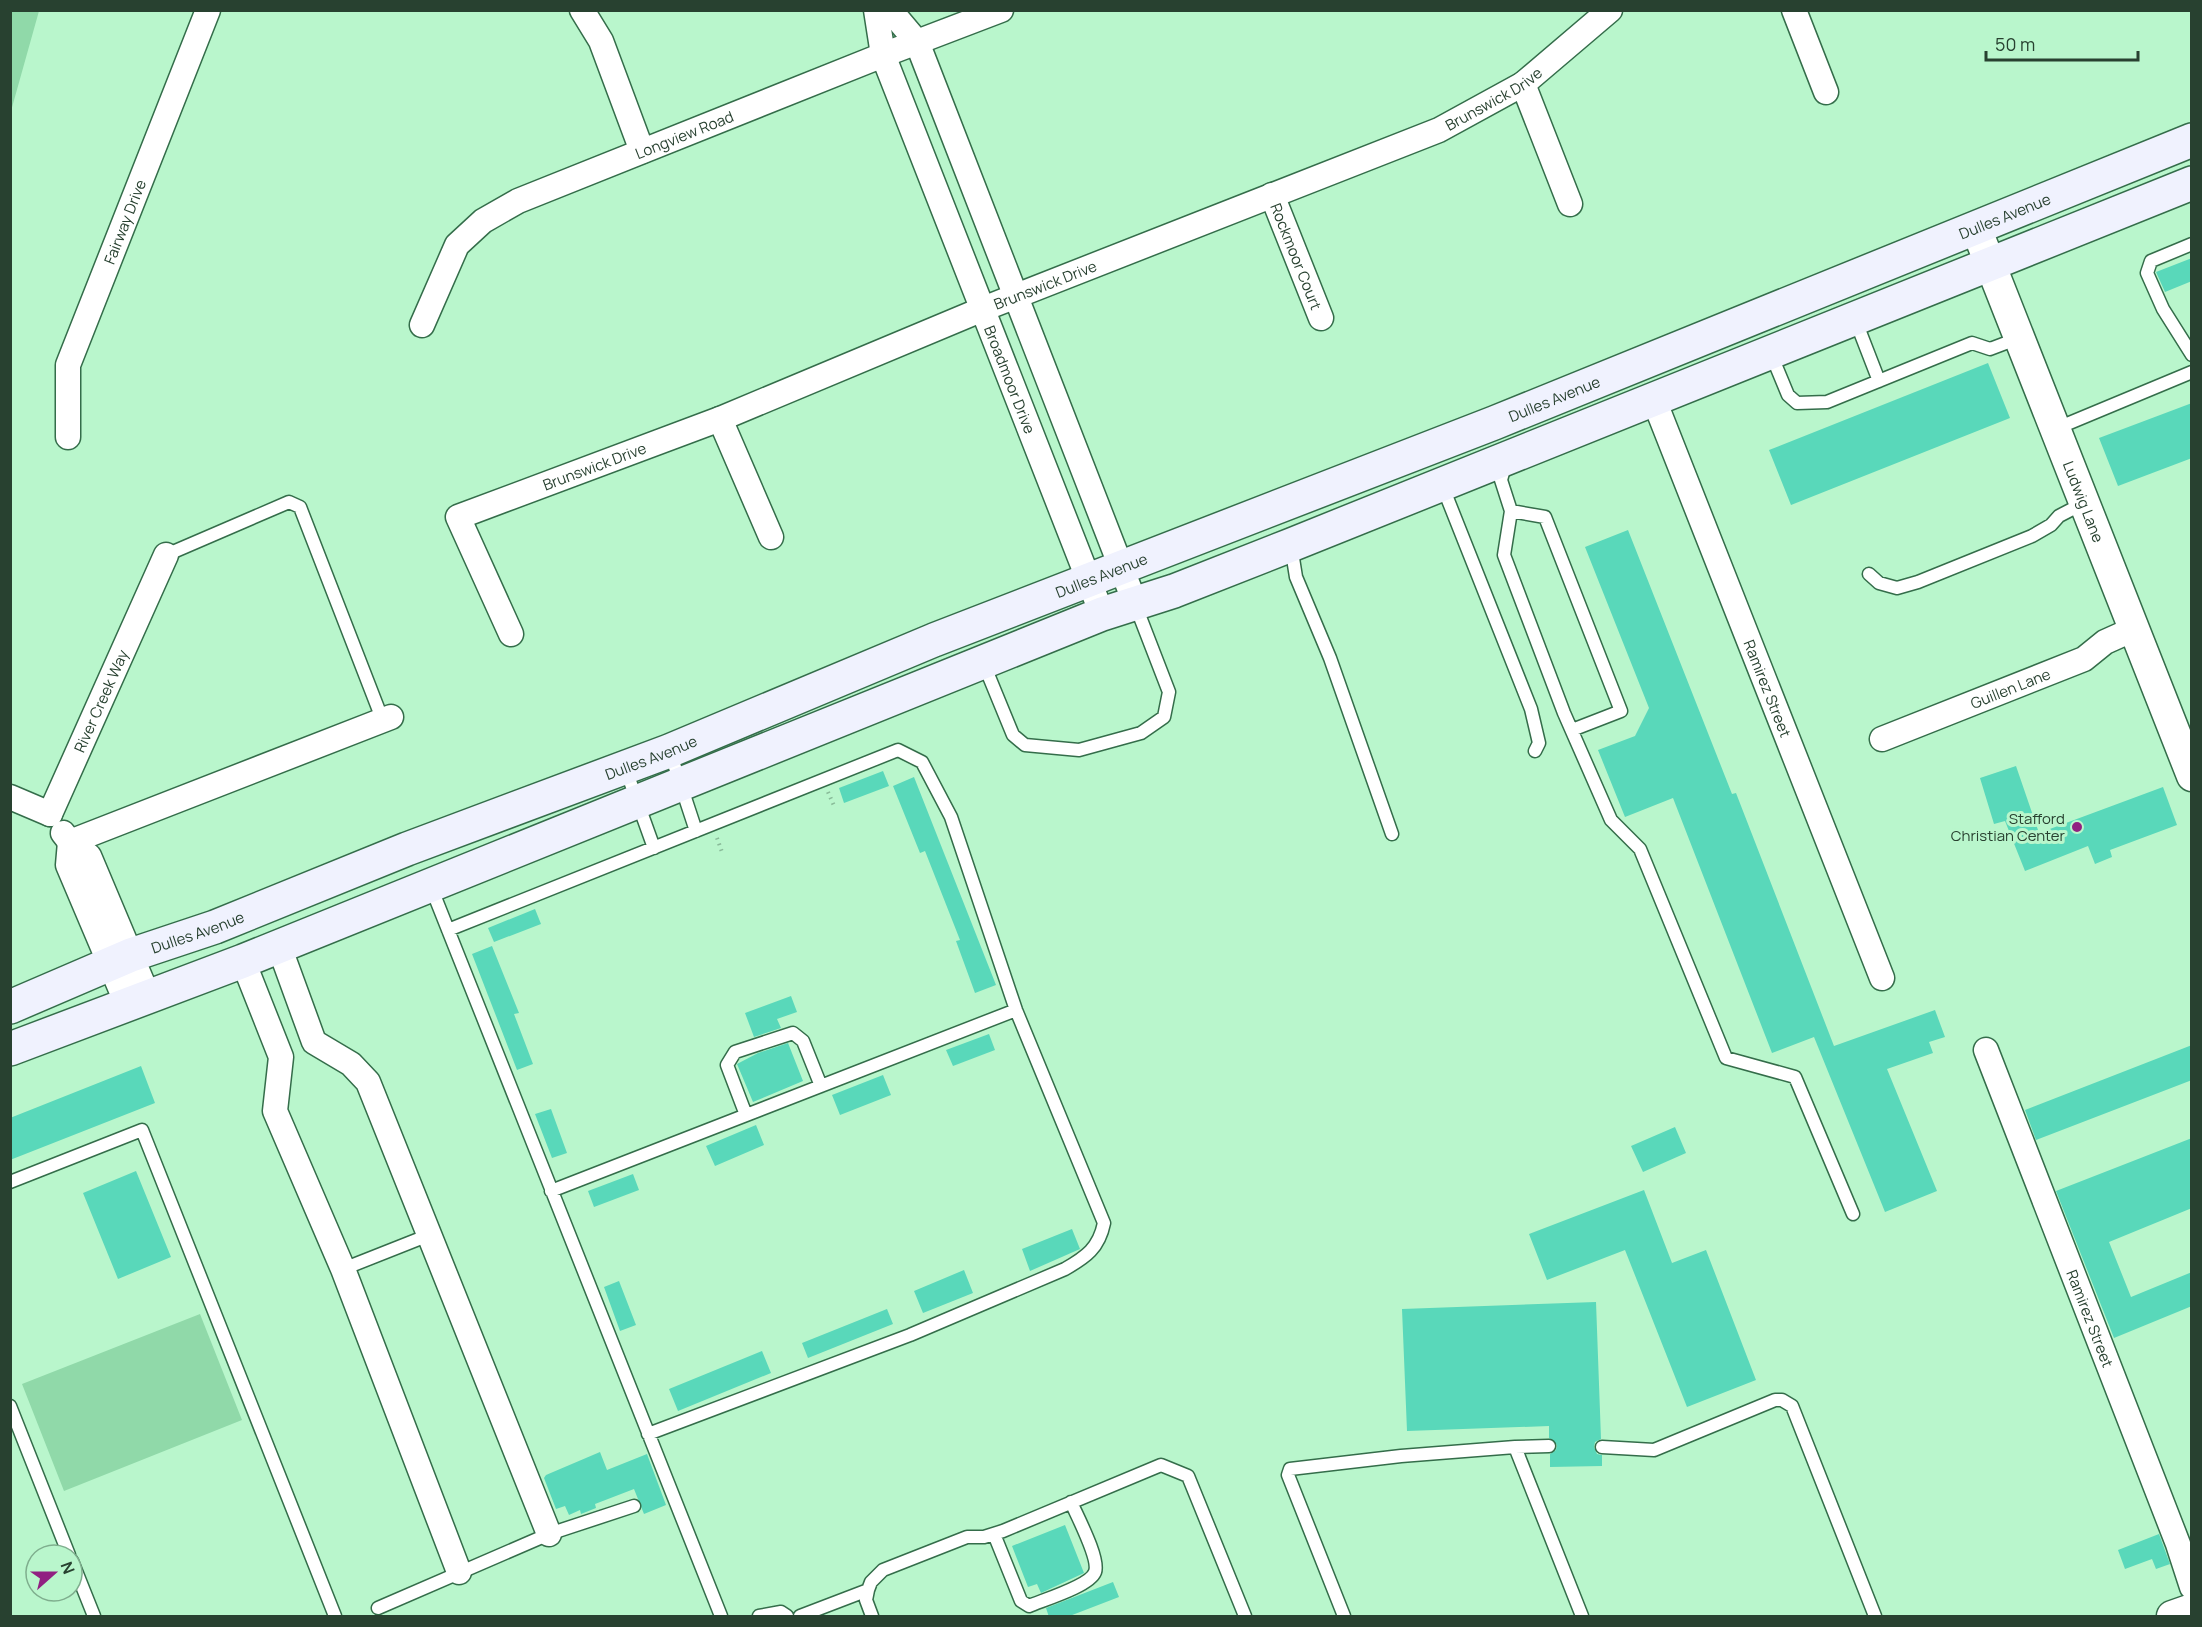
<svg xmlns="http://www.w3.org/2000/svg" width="2202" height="1627" font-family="Manrope,sans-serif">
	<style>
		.green { fill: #90d9a9 }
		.building { fill: #59d8ba }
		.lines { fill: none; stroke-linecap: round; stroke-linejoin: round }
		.service-casing { stroke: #346d4a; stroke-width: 15 }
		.minor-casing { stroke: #346d4a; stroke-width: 27 }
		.tertiary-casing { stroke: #346d4a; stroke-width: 33 }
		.secondary-casing { stroke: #346d4a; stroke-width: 36 }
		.path { stroke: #89bb99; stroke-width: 4; stroke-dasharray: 1.5 4.5; stroke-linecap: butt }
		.service { stroke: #fff; stroke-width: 12 }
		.minor { stroke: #fff; stroke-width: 24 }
		.tertiary { stroke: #fff; stroke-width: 30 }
		.secondary { stroke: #f0f2fe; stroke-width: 33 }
		.poi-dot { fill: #912081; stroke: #b9f6cc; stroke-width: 2 }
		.labels { text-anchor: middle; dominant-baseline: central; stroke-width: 6; stroke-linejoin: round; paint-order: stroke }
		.street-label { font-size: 15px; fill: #284130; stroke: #b9f6cc }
		.poi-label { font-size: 15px; fill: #284130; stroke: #b9f6cc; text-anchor: end }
	</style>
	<rect width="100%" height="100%" fill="#b9f6cc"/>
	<path class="green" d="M11 10 39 11 11 111 10 11Z
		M200 1314 242 1420 64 1491 22 1384Z"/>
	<path class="building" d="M2192 258V281L2165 292 2156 272Z
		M1988 363 2010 418 1791 505 1769 450Z
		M2192 403V458L2118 486 2099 438Z
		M1628 530 1732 794 1736 793 1834 1046 1935 1010 1945 1037 1929 1042 1933 1053 1887 1069 1937 1191 1885 1212 1814 1037 1772 1053 1673 798 1625 817 1598 750 1635 736 1649 708 1585 547Z
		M2016 766 2039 833 2163 787 2177 825 2110 850 2112 857 2095 864 2088 846 2025 871 2005 821 1994 824 1980 778Z
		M883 771 889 786 844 803 839 788Z
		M914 777 996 985 975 993 956 941 960 940 925 851 920 853 893 786Z
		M535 909 541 924 494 942 488 928Z
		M492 946 519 1013 514 1014 533 1064 517 1070 472 954Z
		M791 996 797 1012 777 1019 781 1028 754 1037 745 1013Z
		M989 1034 995 1050 953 1066 946 1050Z
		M788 1043 803 1081 753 1102 737 1064 758 1053Z
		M2192 1045V1080L2036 1140 2025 1110Z
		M141 1066 155 1103 10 1160V1118Z
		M883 1075 891 1095 840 1115 832 1095Z
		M551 1109 567 1153 552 1158 535 1114Z
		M756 1125 764 1145 715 1166 706 1146Z
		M1675 1127 1686 1153 1643 1172 1631 1146Z
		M2192 1138V1208L2109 1242 2131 1297 2192 1272V1306L2114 1338 2056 1191Z
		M136 1171 171 1257 118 1279 83 1193Z
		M633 1174 639 1190 594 1207 588 1191Z
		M1644 1190 1672 1263 1706 1250 1756 1380 1687 1407 1625 1250 1547 1280 1529 1234Z
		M1072 1229 1080 1249 1030 1271 1022 1249Z
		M964 1270 973 1293 923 1313 914 1291Z
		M619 1281 636 1325 620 1331 604 1287Z
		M1596 1302 1601 1439 1595 1442 1594 1447 1597 1454 1602 1455V1466L1550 1467V1454L1556 1450 1557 1445 1549 1438V1426L1407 1431 1402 1309Z
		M887 1309 893 1324 808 1358 802 1343Z
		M762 1351 771 1373 678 1411 669 1389Z
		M600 1452 607 1470 647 1454 666 1505 644 1514 634 1489 595 1504 596 1508 581 1514 580 1510 569 1515 565 1506 556 1509 544 1478 546 1475Z
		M1065 1525 1084 1573 1041 1593 1037 1584 1028 1587 1012 1546Z
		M2159 1534 2170 1564 2156 1569 2152 1559 2125 1569 2118 1550Z
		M1113 1582 1119 1597 1067 1617H1049L1046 1608Z"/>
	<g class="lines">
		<defs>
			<path id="service" d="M2192 244 2151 261 2147 273 2163 309 2192 355
				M1855 319 1879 381
				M1771 354 1788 395 1797 403 1827 402 1972 343 1990 349 2019 338
				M2055 429 2192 372
				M1505 465 1501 480 1511 511 1504 555 1564 713 1611 820 1640 849 1726 1058 1795 1077 1853 1214
				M1442 485 1531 709 1539 743 1535 751
				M1511 511 1545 517 1621 711 1572 730
				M1291 546 1296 577 1330 658 1392 834
				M166 555 289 502 300 507 383 721
				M1869 574 1879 583 1897 588 1918 582 2032 536 2051 525 2059 516 2084 503
				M983 662 1013 735 1025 745 1079 750 1141 733 1164 717 1169 692 1135 604
				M670 752 696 831
				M626 770 654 848
				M431 887 721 1616
				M448 930 898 750 922 762 951 817 1016 1010 1104 1223C1099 1248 1086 1257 1065 1269L910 1335 648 1434
				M746 1115 727 1065 735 1052 793 1033 803 1041 821 1086
				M10 1182 142 1130 335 1616
				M551 1191 1016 1010
				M343 1269 429 1235
				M10 1406 69 1555
				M1515 1447 1549 1446
				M1602 1447 1654 1450 1775 1400H1782L1792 1406 1875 1616
				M994 1534 1021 1601 1029 1606C1043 1600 1090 1586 1095 1572 1100 1559 1077 1516 1071 1502
				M72 1561 94 1616
				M378 1608 549 1534 634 1506
				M759 1616 781 1612 787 1616
				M800 1616 868 1590
				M872 1616 866 1600 868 1590 871 1582 883 1570 967 1537H984L1003 1531 1161 1465 1188 1476 1245 1616
				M1344 1616 1288 1475 1290 1469 1401 1456 1515 1447 1582 1616"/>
			<g id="minor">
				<path d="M582 10 601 41 642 151"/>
				<path id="s1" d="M876 10 883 55 1102 614"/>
				<path d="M890 10 917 42 1135 603"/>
				<path d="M1794 10 1826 92"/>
				<path d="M1523 84 1570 204"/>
				<path id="s2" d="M1272 195 1321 318"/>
				<path id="s3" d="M422 325 457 245 483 221 518 201 883 55 1001 10"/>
				<path id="s4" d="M1654 400 1882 978"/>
				<path d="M720 419 771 537"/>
				<path id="s5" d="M68 437V365L208 10"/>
				<path id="s6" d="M511 634 458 517 720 419 983 309 1439 130 1523 84 1610 10"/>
				<path id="s7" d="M1882 739 2084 659 2105 642 2134 629"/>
				<path d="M10 797 50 814"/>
				<path id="s8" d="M50 814 166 555"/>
				<path d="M63 833 70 842 89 856 148 996"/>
				<path d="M70 842 391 717"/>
				<path d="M70 842 68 865 127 1004"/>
				<path d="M279 946 314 1042 351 1064 368 1082 549 1534"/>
				<path d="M243 961 281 1057 275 1111 343 1269 459 1572"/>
				<path id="s9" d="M1986 1050 2178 1544 2192 1587"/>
			</g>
			<g id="tertiary">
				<path id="s10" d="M1976 228 2192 776"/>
				<path d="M2172 1616 2192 1609"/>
			</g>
			<g id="secondary">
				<path id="s11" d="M10 1007 131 955 215 927 407 849 669 751 934 640 1494 423 2192 140"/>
				<path d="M10 1049 243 961 1102 614 1174 591 1291 545 2192 183"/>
			</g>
		</defs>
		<use href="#service" class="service-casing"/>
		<use href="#minor" class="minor-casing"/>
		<use href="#tertiary" class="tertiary-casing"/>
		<use href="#secondary" class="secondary-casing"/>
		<path class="path" d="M828 792 835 808
			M717 838 722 852"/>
		<use href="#service" class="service"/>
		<use href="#minor" class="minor"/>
		<use href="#tertiary" class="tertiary"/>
		<use href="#secondary" class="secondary"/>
	</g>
	<circle class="poi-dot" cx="2077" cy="827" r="6"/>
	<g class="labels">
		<g class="street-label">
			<text stroke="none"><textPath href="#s6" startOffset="1246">Brunswick Drive</textPath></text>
			<text stroke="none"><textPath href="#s3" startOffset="342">Longview Road</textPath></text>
			<text stroke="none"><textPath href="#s11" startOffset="2146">Dulles Avenue</textPath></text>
			<text stroke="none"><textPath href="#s5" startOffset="226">Fairway Drive</textPath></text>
			<text stroke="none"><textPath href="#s2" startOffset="66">Rockmoor Court</textPath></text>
			<text stroke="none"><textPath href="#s6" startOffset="760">Brunswick Drive</textPath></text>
			<text stroke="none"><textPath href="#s1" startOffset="394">Broadmoor Drive</textPath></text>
			<text stroke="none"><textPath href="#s11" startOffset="1660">Dulles Avenue</textPath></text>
			<text stroke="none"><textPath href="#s6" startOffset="274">Brunswick Drive</textPath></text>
			<text stroke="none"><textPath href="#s10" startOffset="294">Ludwig Lane</textPath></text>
			<text stroke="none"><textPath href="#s11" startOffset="1174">Dulles Avenue</textPath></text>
			<text stroke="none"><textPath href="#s7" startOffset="138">Guillen Lane</textPath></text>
			<text stroke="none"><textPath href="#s4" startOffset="310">Ramirez Street</textPath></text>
			<text stroke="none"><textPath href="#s8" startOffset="124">River Creek Way</textPath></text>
			<text stroke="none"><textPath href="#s11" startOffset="688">Dulles Avenue</textPath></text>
			<text stroke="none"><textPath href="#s11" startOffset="202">Dulles Avenue</textPath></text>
			<text stroke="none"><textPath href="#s9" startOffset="288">Ramirez Street</textPath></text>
		</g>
		<g class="poi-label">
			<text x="2065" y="818">Stafford<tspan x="2065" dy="17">Christian Center</tspan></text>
		</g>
	</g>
	<rect width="2202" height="1627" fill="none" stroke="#284130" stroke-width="24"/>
	<g transform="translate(54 1573) rotate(69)"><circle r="28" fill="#b9f6cc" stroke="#7fae8e" stroke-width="1.5"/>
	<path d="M0-4.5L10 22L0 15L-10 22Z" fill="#912081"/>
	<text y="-9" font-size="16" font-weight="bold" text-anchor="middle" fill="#284130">N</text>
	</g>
	<path d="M1986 51v9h152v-9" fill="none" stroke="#284130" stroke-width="3"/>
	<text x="1995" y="51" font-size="18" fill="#284130" stroke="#b9f6cc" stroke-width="4.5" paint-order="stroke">50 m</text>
</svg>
